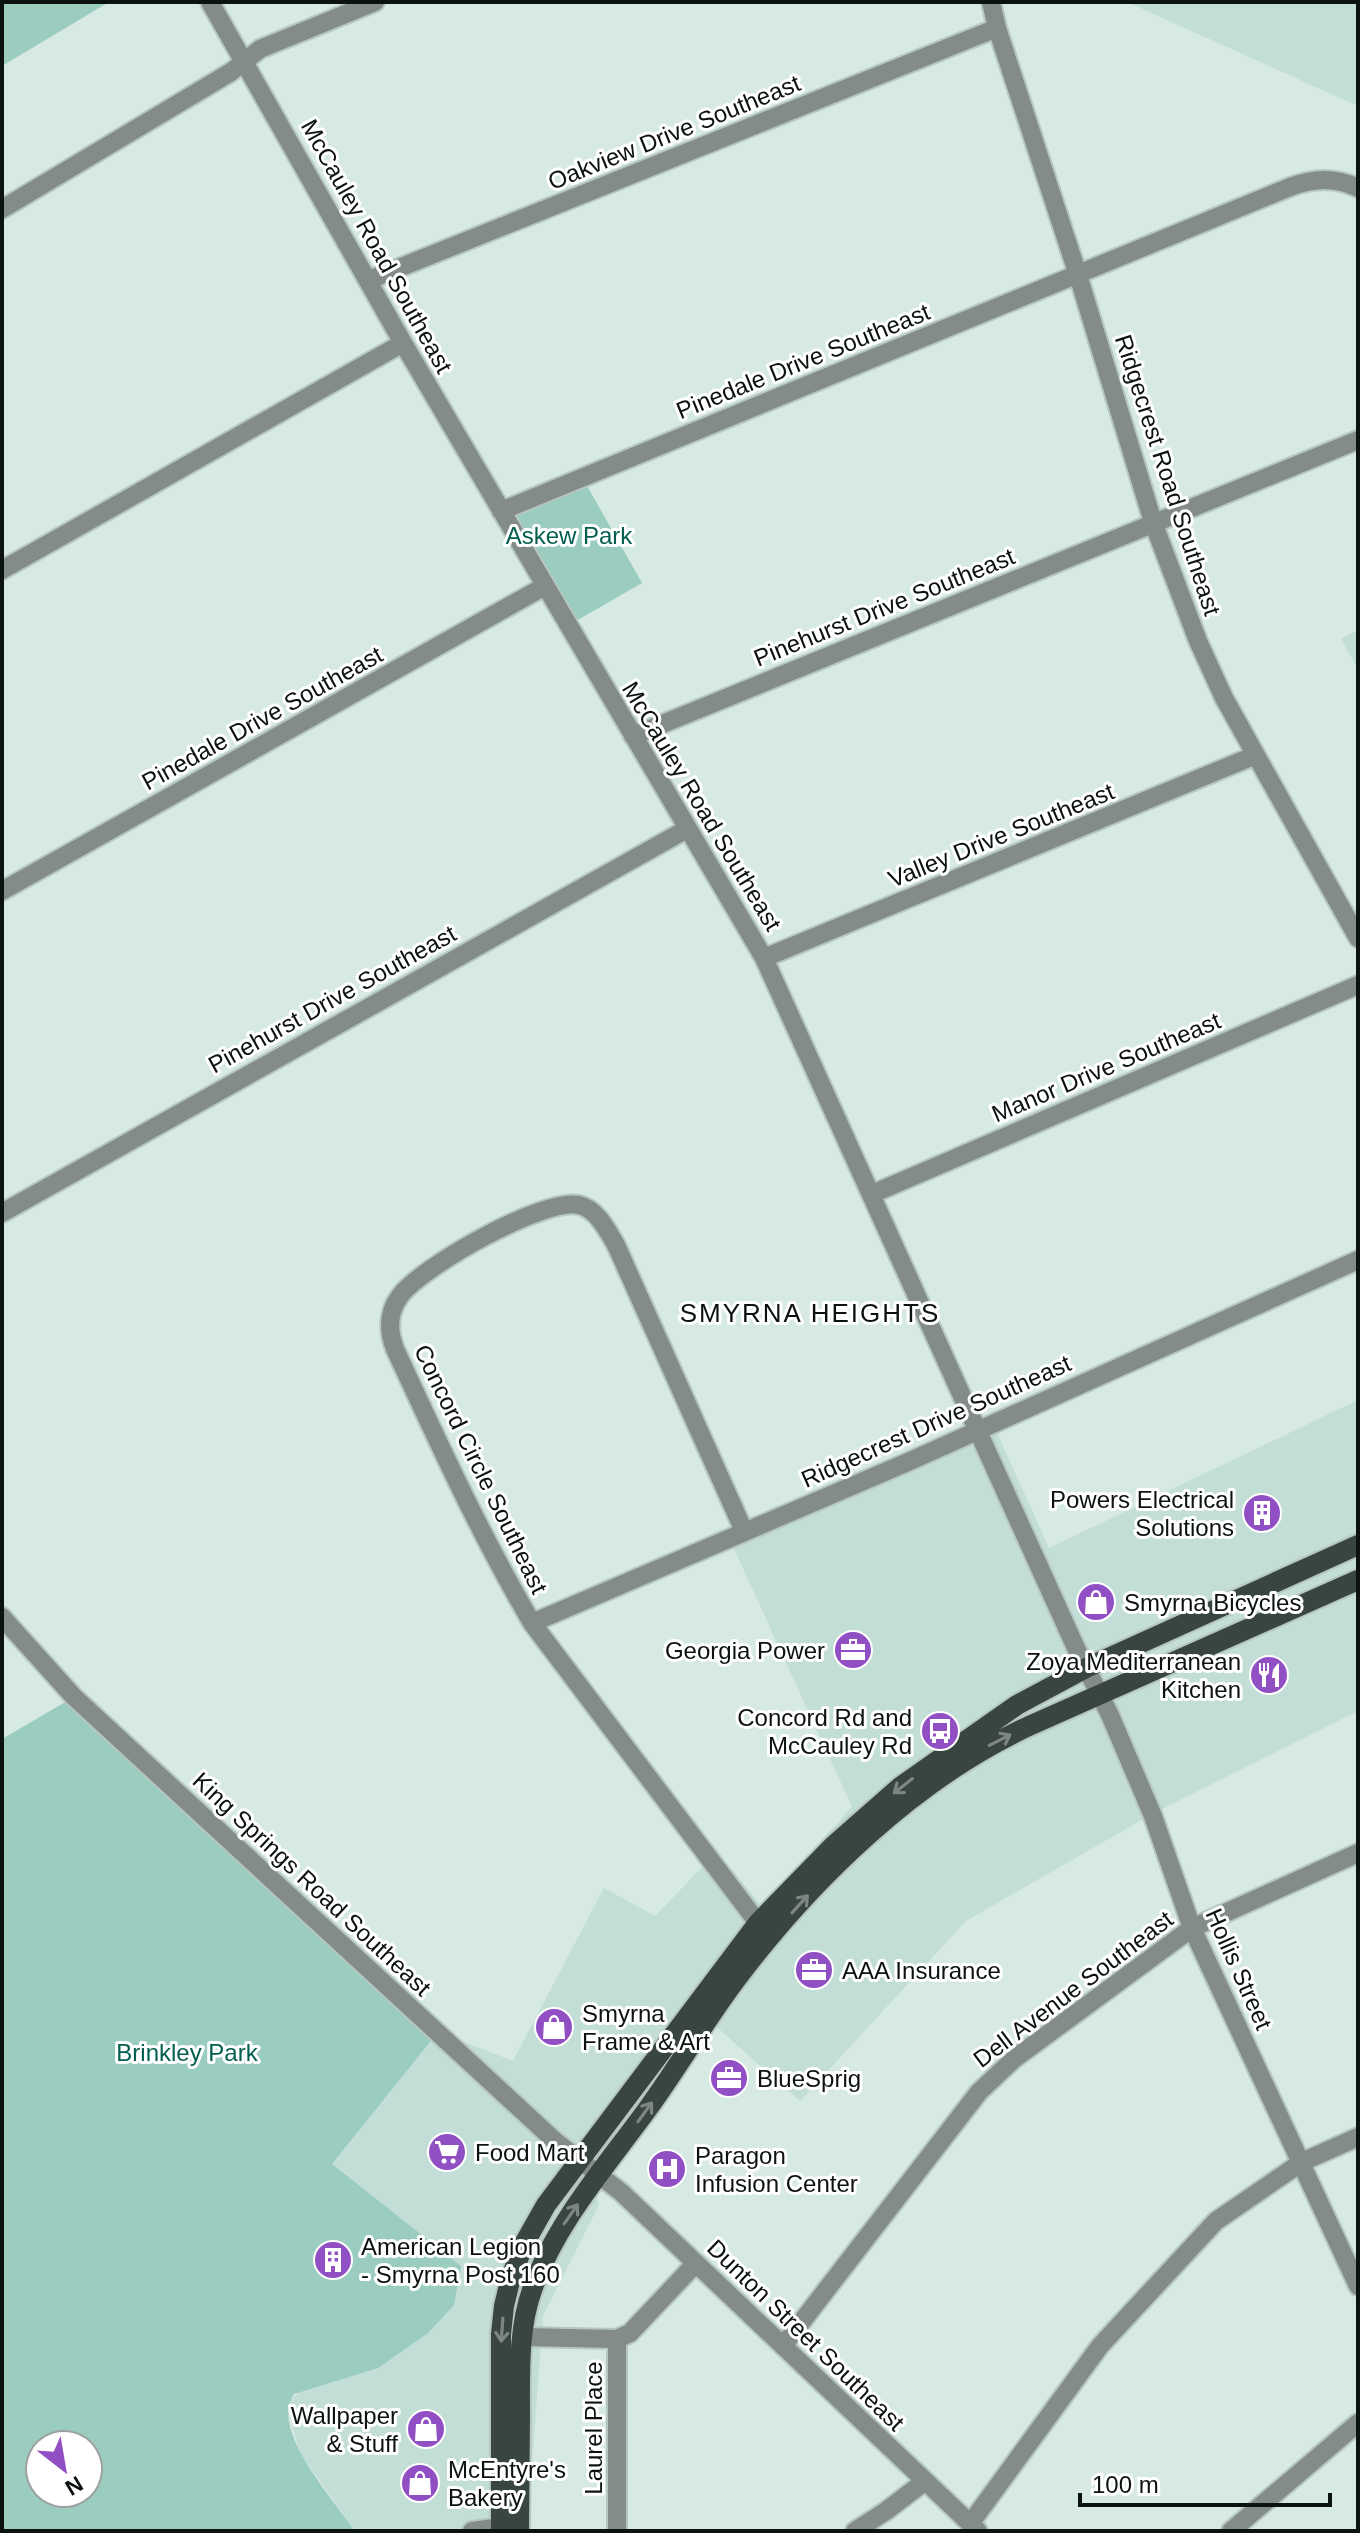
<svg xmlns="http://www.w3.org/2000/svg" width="1360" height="2533" font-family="Helvetica,sans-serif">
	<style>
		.built { fill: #c2ded6 }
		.green { fill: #9accbf; fill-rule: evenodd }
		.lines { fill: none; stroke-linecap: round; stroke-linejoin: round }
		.minor-casing { stroke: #b6c7c1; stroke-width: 22 }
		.major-casing { stroke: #b6c7c1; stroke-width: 24 }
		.minor { stroke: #848c89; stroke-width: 18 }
		.major { stroke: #384541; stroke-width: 20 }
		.oneway { stroke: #7e8684 }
		.labels { text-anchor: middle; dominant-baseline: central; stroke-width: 6; stroke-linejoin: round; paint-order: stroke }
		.street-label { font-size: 24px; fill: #0c1210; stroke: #fff }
		.park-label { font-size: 24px; fill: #025e4f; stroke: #fff }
		.poi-label { font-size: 24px; fill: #0c1210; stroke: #fff; text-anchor: start }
		.neighbourhood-label { font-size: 26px; letter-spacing: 2px; fill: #0c1210; stroke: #fff }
	</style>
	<rect width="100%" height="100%" fill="#d6e9e3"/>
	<path class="built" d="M1127 2H1358V106Z
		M1358 630V669L1341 639Z
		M1358 1400V1711L1152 1814 966 1921 800 2101 701 2013 588 2167 599 2205 543 2316 529 2503 530 2531H355L300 2453 289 2414 290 2400 460 2266 332 2164 438 2032 513 2061 604 1888 655 1916 717 1852 761 1905 852 1807 726 1531 993 1424 1049 1548Z"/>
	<path class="green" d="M2 2H109L2 66Z
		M586 484 642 583 576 621 515 518 523 511Z
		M74 1697 438 2032 332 2164 461 2266 454 2305 428 2333 378 2368 294 2394C268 2429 336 2502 355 2531H2V1739ZM40 2445H88V2493H40Z"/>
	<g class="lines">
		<defs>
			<path id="minor" d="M210 2 403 343 764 958 1076 1648 1110 1715 1153 1816 1192 1928 1358 2286
				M991 2 997 28 1078 275 1153 522 1198 641 1224 698 1358 938
				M2 209 231 72 260 49 375 2
				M369 280 997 28
				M501 511 1290 187C1314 178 1335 177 1358 188
				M2 570 403 343
				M633 736 1358 440
				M2 891 545 586
				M764 958 1256 755
				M872 1194 1358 985
				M2 1213 687 829
				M744 1531 616 1245C607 1230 597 1209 579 1205 544 1197 421 1267 400 1296 388 1312 388 1331 395 1349 438 1442 480 1534 532 1623L758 1923
				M2 1617 74 1697 555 2141 621 2192 978 2531
				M532 1623 908 1462 1358 1260
				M523 2337 617 2339 630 2333 696 2263
				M617 2339V2531
				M783 2346 979 2092 1014 2059 1192 1928 1358 1853
				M970 2524 1100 2346 1216 2221 1302 2162 1358 2137
				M472 2531 501 2527
				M855 2531 886 2511 924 2482
				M1231 2531 1358 2423"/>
			<path id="major" d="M501 2531V2334L504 2306 511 2277 524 2244 546 2205 758 1923 833 1846 900 1787 1017 1705 1086 1668 1358 1545
				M519 2531C519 2493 520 2454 520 2416 520 2375 518 2329 532 2290 556 2222 607 2165 649 2107 680 2064 706 2019 738 1977 812 1879 916 1778 1029 1726L1358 1580"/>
		</defs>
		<use href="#minor" class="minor-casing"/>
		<use href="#major" class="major-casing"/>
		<use href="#minor" class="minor"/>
		<use href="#major" class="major"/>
	</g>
	<defs><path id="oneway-shaft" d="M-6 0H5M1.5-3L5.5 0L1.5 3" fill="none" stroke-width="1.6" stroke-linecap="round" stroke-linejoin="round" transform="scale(2)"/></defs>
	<g class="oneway">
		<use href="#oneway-shaft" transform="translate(1000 1740) rotate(-27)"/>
		<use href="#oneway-shaft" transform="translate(903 1786) rotate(142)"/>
		<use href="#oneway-shaft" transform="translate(800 1904) rotate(-48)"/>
		<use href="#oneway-shaft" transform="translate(645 2112) rotate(-54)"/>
		<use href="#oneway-shaft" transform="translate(571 2214) rotate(-55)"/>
		<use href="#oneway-shaft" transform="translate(502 2330) rotate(94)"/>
	</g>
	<defs>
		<symbol id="building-disc" viewBox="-11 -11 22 22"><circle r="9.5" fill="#914fc4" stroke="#fff"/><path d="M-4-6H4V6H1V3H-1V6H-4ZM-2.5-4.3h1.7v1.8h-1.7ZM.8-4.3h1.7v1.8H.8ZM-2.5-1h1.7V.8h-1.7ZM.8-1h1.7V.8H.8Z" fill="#fff"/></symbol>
		<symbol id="shop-disc" viewBox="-11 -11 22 22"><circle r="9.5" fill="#914fc4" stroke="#fff"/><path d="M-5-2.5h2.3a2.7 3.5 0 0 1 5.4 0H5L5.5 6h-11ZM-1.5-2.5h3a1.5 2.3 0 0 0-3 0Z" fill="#fff"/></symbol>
		<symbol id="office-disc" viewBox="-11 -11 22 22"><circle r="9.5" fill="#914fc4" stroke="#fff"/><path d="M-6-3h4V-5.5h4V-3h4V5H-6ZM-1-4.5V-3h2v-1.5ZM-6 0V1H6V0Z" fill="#fff"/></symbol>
		<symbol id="restaurant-disc" viewBox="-11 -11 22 22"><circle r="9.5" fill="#914fc4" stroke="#fff"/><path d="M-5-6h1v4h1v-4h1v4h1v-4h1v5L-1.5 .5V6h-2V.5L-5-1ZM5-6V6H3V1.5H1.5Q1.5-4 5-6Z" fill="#fff"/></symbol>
		<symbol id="bus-disc" viewBox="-11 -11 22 22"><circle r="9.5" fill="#914fc4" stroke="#fff"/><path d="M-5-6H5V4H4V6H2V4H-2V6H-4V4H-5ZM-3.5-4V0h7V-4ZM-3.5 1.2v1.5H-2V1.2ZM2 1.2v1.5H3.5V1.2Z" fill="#fff"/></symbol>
		<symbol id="supermarket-disc" viewBox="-11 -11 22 22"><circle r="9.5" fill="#914fc4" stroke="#fff"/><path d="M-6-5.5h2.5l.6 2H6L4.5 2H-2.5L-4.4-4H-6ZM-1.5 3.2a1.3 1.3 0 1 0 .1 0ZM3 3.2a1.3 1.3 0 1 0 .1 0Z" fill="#fff"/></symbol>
		<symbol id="hospital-disc" viewBox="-11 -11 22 22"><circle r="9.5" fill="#914fc4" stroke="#fff"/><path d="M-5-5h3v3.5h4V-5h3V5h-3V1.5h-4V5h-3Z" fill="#fff"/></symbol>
	</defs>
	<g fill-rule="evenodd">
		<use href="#building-disc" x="1240" y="1491" width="44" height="44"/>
		<use href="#shop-disc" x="1074" y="1580" width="44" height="44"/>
		<use href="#office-disc" x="831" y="1628" width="44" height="44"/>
		<use href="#restaurant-disc" x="1247" y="1653" width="44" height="44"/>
		<use href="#bus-disc" x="918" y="1709" width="44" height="44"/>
		<use href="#office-disc" x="792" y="1948" width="44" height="44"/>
		<use href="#shop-disc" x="532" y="2005" width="44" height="44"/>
		<use href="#office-disc" x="707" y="2056" width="44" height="44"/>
		<use href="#supermarket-disc" x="425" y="2130" width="44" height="44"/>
		<use href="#hospital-disc" x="645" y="2147" width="44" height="44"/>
		<use href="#building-disc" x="311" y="2238" width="44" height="44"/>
		<use href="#shop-disc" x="404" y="2407" width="44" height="44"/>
		<use href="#shop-disc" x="398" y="2461" width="44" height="44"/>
	</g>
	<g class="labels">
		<g class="street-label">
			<text transform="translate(674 132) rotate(-22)">Oakview Drive Southeast</text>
			<text transform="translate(377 246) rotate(61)">McCauley Road Southeast</text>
			<text transform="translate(803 361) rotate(-22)">Pinedale Drive Southeast</text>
			<text transform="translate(1168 475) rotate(72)">Ridgecrest Road Southeast</text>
			<text transform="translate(884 607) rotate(-22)">Pinehurst Drive Southeast</text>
			<text transform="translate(262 718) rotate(-29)">Pinedale Drive Southeast</text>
			<text transform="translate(702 806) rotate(59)">McCauley Road Southeast</text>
			<text transform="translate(1001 835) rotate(-22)">Valley Drive Southeast</text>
			<text transform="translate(332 999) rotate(-29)">Pinehurst Drive Southeast</text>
			<text transform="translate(1106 1067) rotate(-23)">Manor Drive Southeast</text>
			<text transform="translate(936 1421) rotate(-24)">Ridgecrest Drive Southeast</text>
			<text transform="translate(481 1469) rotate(64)">Concord Circle Southeast</text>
			<text transform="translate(312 1884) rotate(43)">King Springs Road Southeast</text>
			<text transform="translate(1239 1969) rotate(66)">Hollis Street</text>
			<text transform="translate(1073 1989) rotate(-37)">Dell Avenue Southeast</text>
			<text transform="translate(806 2335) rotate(44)">Dunton Street Southeast</text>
			<text transform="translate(593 2428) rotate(-90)">Laurel Place</text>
		</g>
		<g class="park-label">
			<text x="569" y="535">Askew Park</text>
			<text x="187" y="2052">Brinkley Park</text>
		</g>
		<g class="poi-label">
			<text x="1234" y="1499" text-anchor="end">Powers Electrical<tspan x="1234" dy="28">Solutions</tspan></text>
			<text x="1124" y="1602">Smyrna Bicycles</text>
			<text x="825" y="1650" text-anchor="end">Georgia Power</text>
			<text x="1241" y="1661" text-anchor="end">Zoya Mediterranean<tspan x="1241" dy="28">Kitchen</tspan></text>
			<text x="912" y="1717" text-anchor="end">Concord Rd and<tspan x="912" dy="28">McCauley Rd</tspan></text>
			<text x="842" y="1970">AAA Insurance</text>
			<text x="582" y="2013">Smyrna<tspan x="582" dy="28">Frame &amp; Art</tspan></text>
			<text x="757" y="2078">BlueSprig</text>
			<text x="475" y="2152">Food Mart</text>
			<text x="695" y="2155">Paragon<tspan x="695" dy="28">Infusion Center</tspan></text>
			<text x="361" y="2246">American Legion<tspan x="361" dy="28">- Smyrna Post 160</tspan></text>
			<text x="398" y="2415" text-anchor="end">Wallpaper<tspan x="398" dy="28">&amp; Stuff</tspan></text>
			<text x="448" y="2469">McEntyre's<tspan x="448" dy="28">Bakery</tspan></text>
		</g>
		<g class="neighbourhood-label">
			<text x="810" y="1313">SMYRNA HEIGHTS</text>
		</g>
	</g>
	<rect width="1360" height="2533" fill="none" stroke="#0c1210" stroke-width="8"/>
	<g transform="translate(64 2469) rotate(149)"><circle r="38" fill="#ffffff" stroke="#9ea09f" stroke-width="2"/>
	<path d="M0-6L14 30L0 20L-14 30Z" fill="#914fc4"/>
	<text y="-12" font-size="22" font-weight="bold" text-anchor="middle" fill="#0c1210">N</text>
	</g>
	<path d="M1080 2493v12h250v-12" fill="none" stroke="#0c1210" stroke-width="4"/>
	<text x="1092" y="2493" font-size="24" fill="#0c1210" stroke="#ffffff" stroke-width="6" paint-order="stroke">100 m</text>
</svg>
